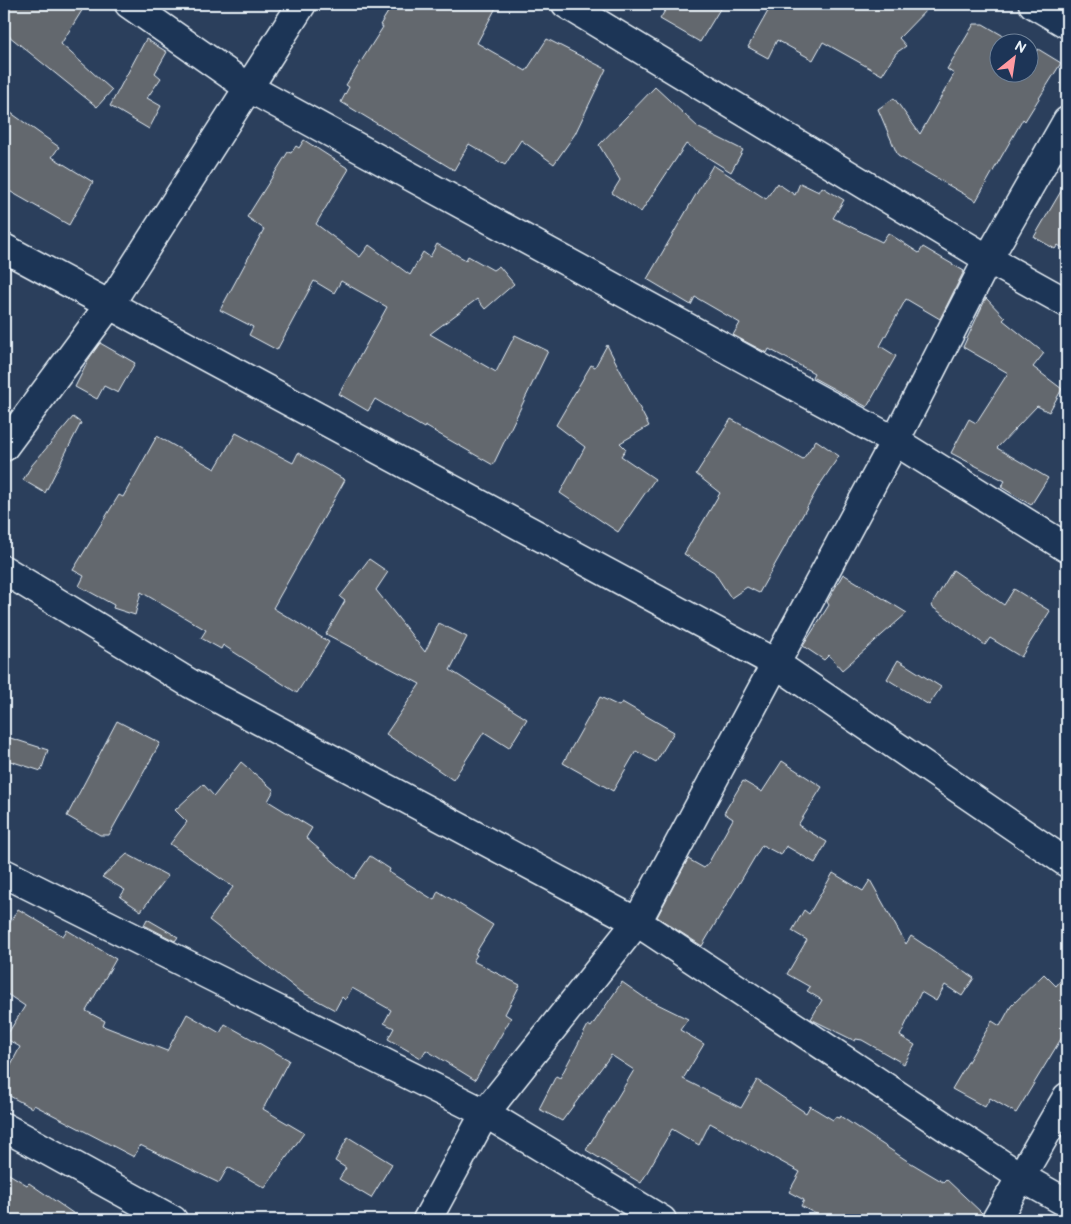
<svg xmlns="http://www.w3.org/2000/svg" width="1071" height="1224" font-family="'Balsamiq Sans',sans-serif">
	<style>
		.building { fill: #64686e; stroke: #e8f1f8 }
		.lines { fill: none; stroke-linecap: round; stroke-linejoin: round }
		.street-casing { stroke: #e8f1f8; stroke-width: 31 }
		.street { stroke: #1d3557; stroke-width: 28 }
	</style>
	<rect width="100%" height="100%" fill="#2b3f5c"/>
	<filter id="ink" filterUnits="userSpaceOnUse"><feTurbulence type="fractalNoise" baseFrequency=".02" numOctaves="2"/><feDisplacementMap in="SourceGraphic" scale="10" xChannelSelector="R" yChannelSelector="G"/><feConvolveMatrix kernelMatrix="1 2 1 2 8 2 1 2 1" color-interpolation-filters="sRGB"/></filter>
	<g filter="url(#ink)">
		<path class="building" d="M4 4H86L61 44 112 90 97 107 4 32Z
			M393 4H498L477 43 526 71 547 39 606 69 575 134 554 164 521 140 505 165 469 144 454 170 341 102 349 87 346 85 383 27 380 25Z
			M669 4H723L700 42 660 19Z
			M772 4H932L899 38 906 46 896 53 882 75 823 42 813 60 777 40 768 58 748 47Z
			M974 24H983L1014 42H998V72H1028V52L1034 55 1038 49 1061 63 1025 121 1023 119 976 201 898 156 878 109 894 98 920 134 954 74 947 69Z
			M146 39 167 52 155 73 161 78 147 98 161 106 149 129 110 106Z
			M655 87 699 128 743 150 731 172 686 144 641 212 612 193 620 180 599 145Z
			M4 108 59 147 52 157 93 182 69 225 4 188Z
			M304 140 349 169 316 224 360 257 369 245 410 275 423 252 430 257 437 244 466 260 468 256 493 270 499 266 514 284 485 309 477 299 430 334 496 372 515 335 548 351 493 465 425 426 424 428 375 399 368 411 339 394 387 307 341 281 334 293 314 281 277 350 249 335 253 327 220 310 264 229 247 217 288 152 291 153 296 146 299 148Z
			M713 165 766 199 777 183 795 195 800 183 819 192 822 187 844 200 833 218 882 242 888 233 919 253 923 247 964 271 940 319 906 299 880 346 896 356 867 407 812 377 814 373 769 349 767 353 733 335 740 323 695 297 691 305 647 279Z
			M1067 181V251L1058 245 1055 249 1034 237Z
			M986 298 1005 318 1003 320 1044 353 1033 367 1062 389 1049 412 1037 406 997 448 1048 478 1031 505 1001 487 1005 481 951 453 969 419 976 423 1008 373 963 347Z
			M100 343 135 363 118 393 104 386 97 399 75 387 90 357Z
			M607 345 649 426 620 443 626 449 621 456 655 479 618 532 560 493 585 447 556 425 591 365 595 367Z
			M73 417 81 423 45 493 23 480 32 465Z
			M731 419 803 459 816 440 839 456 819 486 759 593 747 587 731 598 714 572 684 554 720 493 696 474Z
			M236 433 293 463 298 453 345 480 273 608 329 642 297 693 223 645 221 649 201 638 206 630 141 592 135 615 113 608 114 605 79 586 84 576 73 570 119 495 123 497 157 436 215 469Z
			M369 559 388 572 376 590 425 652 439 623 467 637 450 670 527 719 509 748 484 732 453 780 386 734 420 684 326 634 345 601 340 597Z
			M953 570 1004 605 1014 589 1050 611 1021 657 990 638 985 645 931 606Z
			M843 574 907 613 842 670 829 655 824 660 803 646 829 605 827 602Z
			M898 660 941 687 929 705 887 679Z
			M600 697 619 706 622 702 674 732 656 762 636 751 613 791 563 763Z
			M117 721 160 743 109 835H100L67 816Z
			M4 736 48 750 41 771 4 759Z
			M782 761 822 787 798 825 827 842 815 863 786 846 781 855 762 845 702 946 657 917 688 859 704 868 709 862 733 819 724 813 743 781 762 792Z
			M241 762 274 790 268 801 312 828 306 838 354 879 370 856 390 869 389 872 434 900 438 891 493 925 475 954 477 955 473 961 520 985 505 1014 511 1018 475 1080 426 1050 421 1058 388 1039 394 1028 384 1023 391 1010 352 988 345 1000 342 997 335 1010 298 990 209 920 233 887 170 844 187 822 175 810 203 784 214 796Z
			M127 854 168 876 141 911 120 897 125 890 102 877Z
			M833 873 863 891 870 880 906 944 911 936 974 978 962 996 945 985 936 1001 921 992 900 1036 915 1045 904 1064 862 1040 856 1039 855 1041 811 1019 822 1000 807 991 810 987 787 974 807 940 792 931 804 910 809 914Z
			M18 909 63 936 67 930 116 959 86 1011 105 1021 103 1026 167 1051 187 1014 220 1033 225 1024 289 1060 263 1109 304 1133 265 1188 228 1167 219 1183 140 1145 134 1157 34 1105 32 1108 4 1093V1078L20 1047 5 1038 25 1006 4 992V932Z
			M147 919 178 937 175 941 144 925Z
			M1067 973V1029L1016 1113 990 1098 985 1107 952 1089 992 1021 1000 1026 1011 1006 1044 974 1056 986Z
			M622 982 645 998 688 1019 680 1030 704 1044 683 1079 741 1108 757 1080 806 1113 810 1106 833 1120 835 1117 839 1118 840 1116 906 1160 943 1182 946 1179 982 1213 980 1220H827L801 1206 804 1200 789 1192 800 1172 710 1123 699 1145 672 1129 641 1183 586 1150 634 1070 611 1055 562 1121 539 1109 556 1076 560 1078 588 1025 591 1027Z
			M348 1137 392 1164 371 1198 339 1179 346 1168 335 1161Z
			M4 1171 27 1185 29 1183 83 1220H4Z"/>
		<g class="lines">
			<defs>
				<path id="street" d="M129 4 249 88 895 441 1067 548
					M566 4 988 259 1067 303
					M1033 4 1067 24
					M4 248 775 663 1067 863
					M4 447 110 304 302 4
					M4 570 191 684 637 922 1021 1177 1067 1203
					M4 873 485 1113 662 1220
					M4 1127 173 1220
					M427 1220 485 1113 637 922 895 441 988 259 1067 121
					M996 1220 1067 1097"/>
			</defs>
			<use href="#street" class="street-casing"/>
			<use href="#street" class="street"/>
		</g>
	</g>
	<rect width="1071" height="1224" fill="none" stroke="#1d3557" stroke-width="20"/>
	<rect x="10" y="10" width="1051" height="1204" fill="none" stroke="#e8f1f8" stroke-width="2" filter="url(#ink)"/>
	<g transform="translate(1014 58) rotate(30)"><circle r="24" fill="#1d3557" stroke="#6e8097"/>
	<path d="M0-4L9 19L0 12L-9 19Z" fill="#ff9aa2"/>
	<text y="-8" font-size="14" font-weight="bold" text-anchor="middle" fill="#e8f1f8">N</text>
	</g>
</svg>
